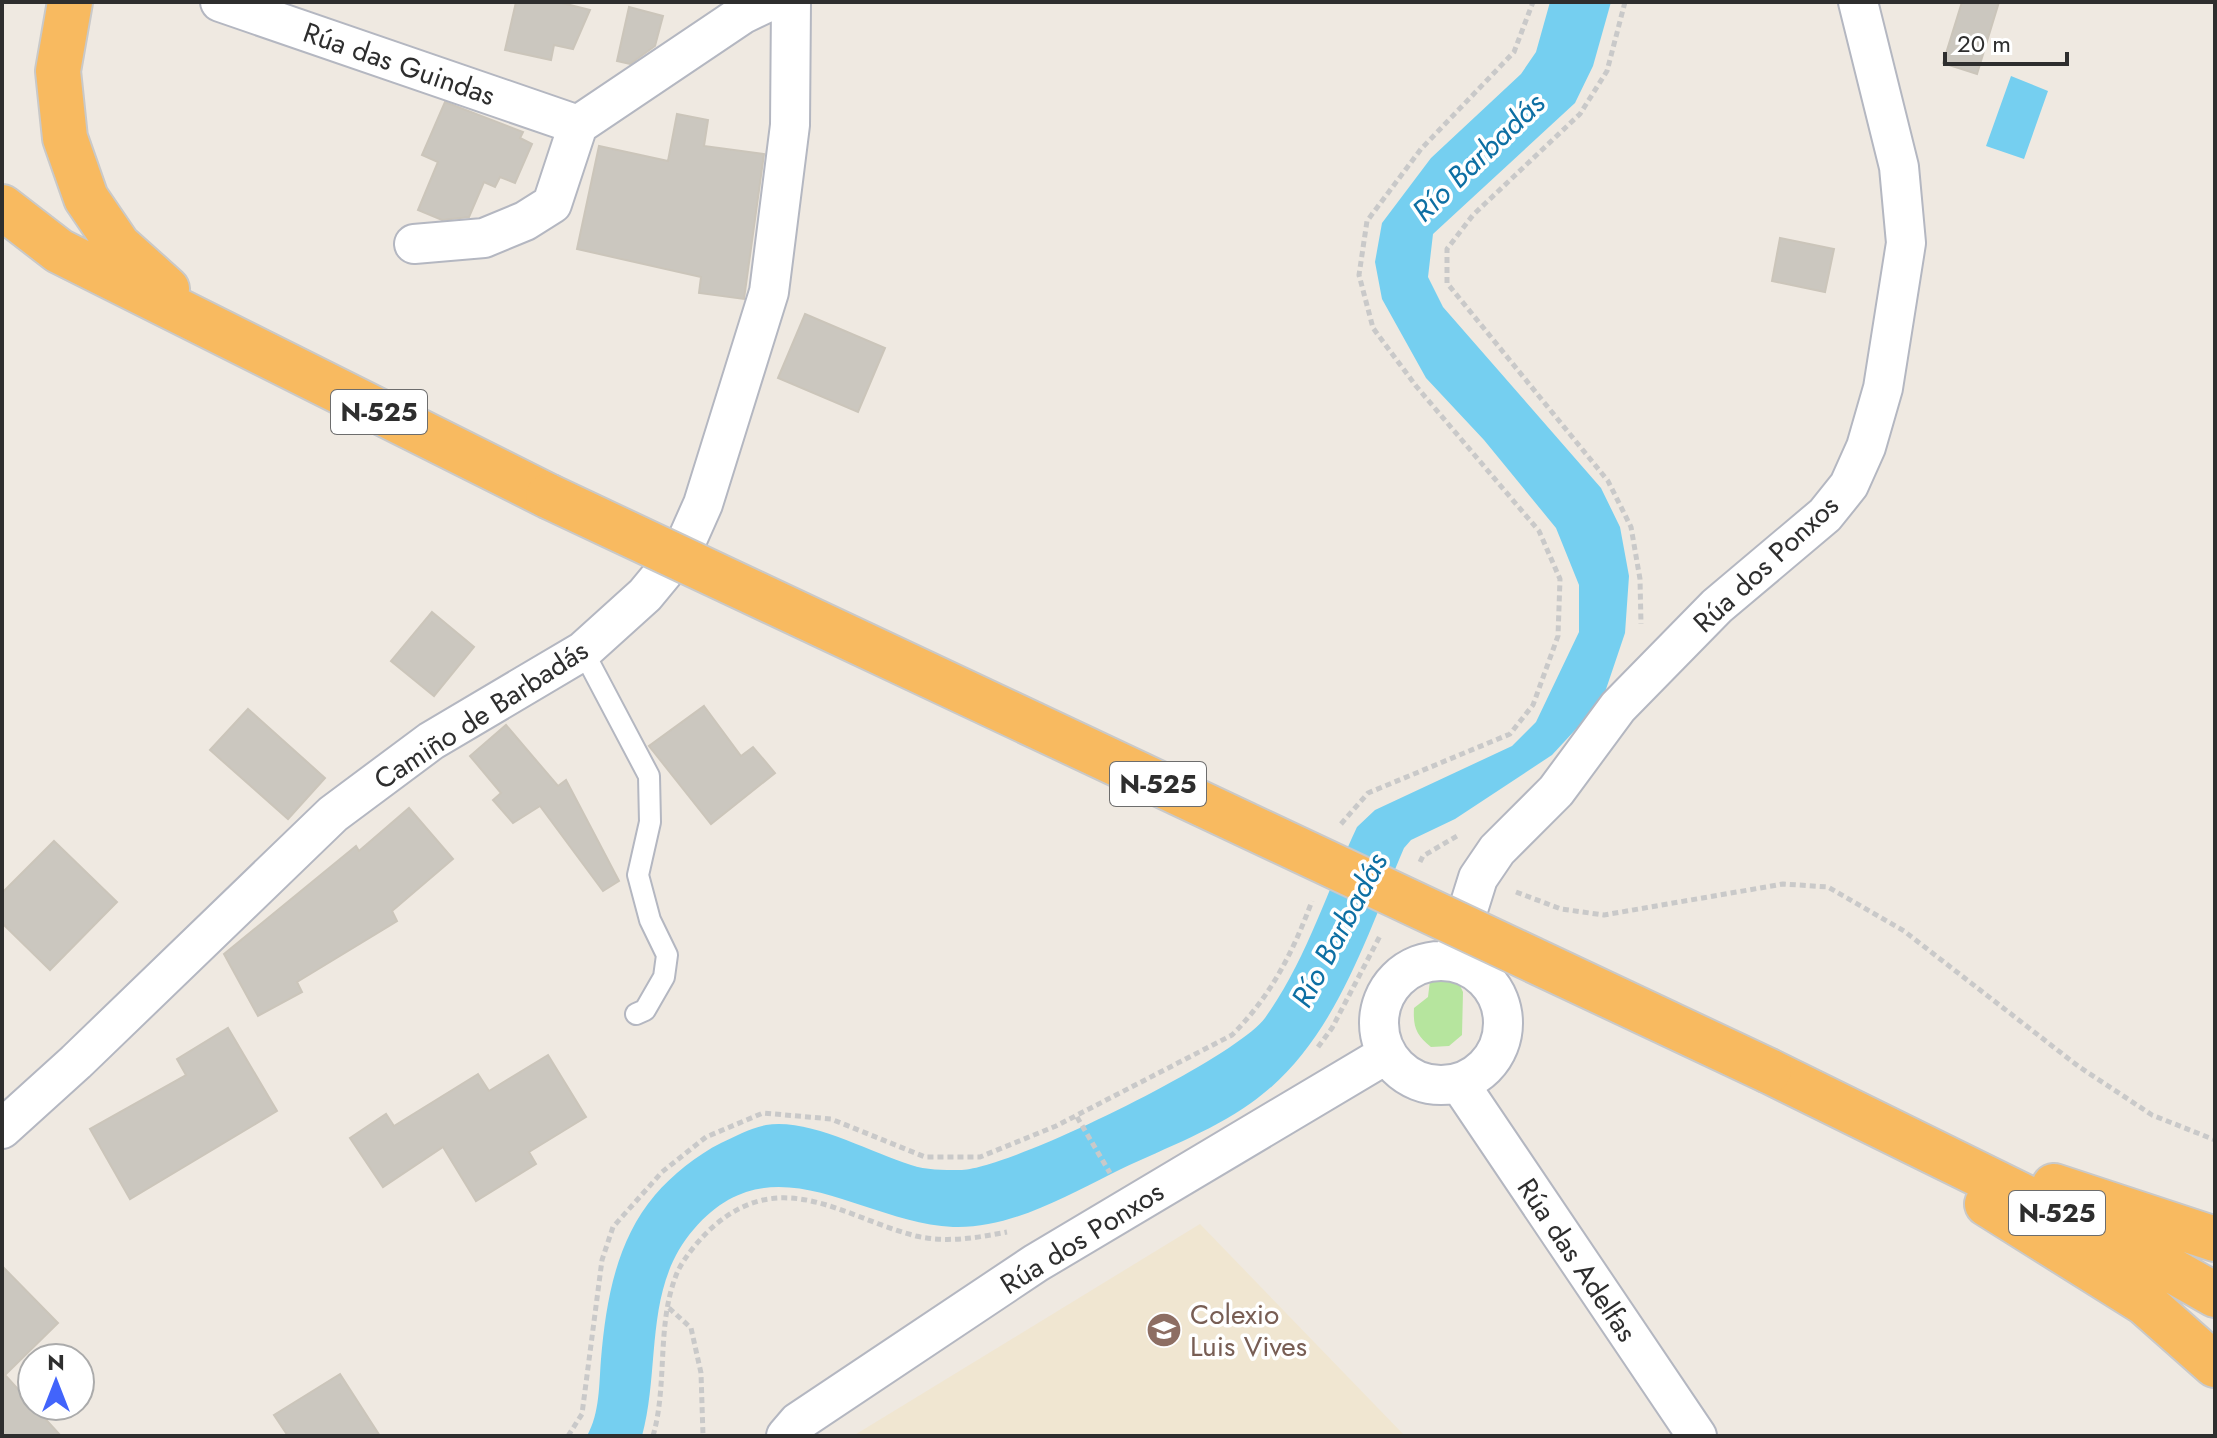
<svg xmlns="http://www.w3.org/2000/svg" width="2217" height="1438" font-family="Jost,sans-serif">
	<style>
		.education { fill: #f0e6d1 }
		.green { fill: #b6e59e }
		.water { fill: #75cff0 }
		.building { fill: #cbc7bf; stroke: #cbc5ba; stroke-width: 2 }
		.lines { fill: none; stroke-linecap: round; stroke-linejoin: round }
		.service-casing { stroke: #b4b7c1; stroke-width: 24 }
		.minor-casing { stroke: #b4b7c1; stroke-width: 42 }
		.trunk-casing { stroke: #c9c9c9; stroke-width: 48 }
		.path { stroke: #c9c9c9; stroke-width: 5; stroke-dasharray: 6 4; stroke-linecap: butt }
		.service { stroke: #fff; stroke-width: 20 }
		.minor { stroke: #fff; stroke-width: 38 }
		.trunk { stroke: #f8ba60; stroke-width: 44 }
		.trunk-bridge-casing { stroke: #c9c9c9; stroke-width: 48; stroke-linecap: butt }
		.trunk-bridge { stroke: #f8ba60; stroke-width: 44 }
		.labels { text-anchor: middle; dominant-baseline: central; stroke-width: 7; stroke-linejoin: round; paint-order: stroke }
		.shield { fill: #fff; stroke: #6d6d6d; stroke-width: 2 }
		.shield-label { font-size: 26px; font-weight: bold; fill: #2e2e2e }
		.street-label { font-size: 28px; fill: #2e2e2e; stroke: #fff }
		.education-label { font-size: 28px; fill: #785e54; stroke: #fff; text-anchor: start }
		.water-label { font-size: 30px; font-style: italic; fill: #0d6fa3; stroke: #fff }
	</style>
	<rect width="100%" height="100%" fill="#efe9e1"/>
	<path class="education" d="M1200 1224 1405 1436H853Z"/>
	<path class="green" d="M1438 969 1454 973 1463 992 1462 1035 1449 1046 1431 1047C1416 1035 1413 1027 1414 1008L1428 997 1431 972Z"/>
	<path class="water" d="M1550 2H1611L1593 66 1575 103 1433 234 1428 277 1443 307 1601 488 1620 527 1629 576 1625 633 1602 701 1552 755 1455 819 1411 840 1404 848C1366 937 1334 1045 1251 1103 1209 1133 1157 1151 1111 1174 1063 1198 1008 1229 953 1227 860 1223 773 1138 694 1229 643 1287 661 1367 642 1436H587C600 1413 599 1384 601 1359 606 1301 616 1241 655 1195 672 1175 697 1155 721 1143 736 1136 750 1128 766 1125 810 1118 869 1152 911 1165 926 1170 943 1170 959 1170 1007 1171 1236 1058 1265 1018 1306 961 1327 891 1357 827L1375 810 1512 746 1536 722 1579 632V585L1556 528 1484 440 1426 378 1382 299 1375 262 1382 223 1431 158 1521 74 1536 52Z
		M2011 76 2048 91 2024 159 1986 146Z"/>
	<path class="building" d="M516 2H558L590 10 573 49 554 45 551 60 505 50Z
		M1962 2H1999L1977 74 1943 63Z
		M629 7 663 16 655 46 630 64 617 61Z
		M445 102 523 132 520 138 532 144 515 183 500 177 495 187 484 182 469 217 442 220 418 210 438 162 422 155Z
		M677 114 708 120 704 146 764 154 744 299 699 293 701 277 577 249 599 146 668 161Z
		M1780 238 1834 249 1825 292 1772 281Z
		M805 314 885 348 858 412 778 378Z
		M432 612 474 647 434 696 391 661Z
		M704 706 741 756 753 747 775 773 711 824 649 746Z
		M248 709 325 778 288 819 210 750Z
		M506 725 558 786 566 780 619 881 603 891 540 806 513 823 493 800 501 793 470 756Z
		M409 808 453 859 392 911 397 921 297 982 302 992 258 1016 224 954 356 846 359 851Z
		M54 841 117 902 50 970 2 923V893Z
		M228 1028 277 1111 130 1199 90 1129 186 1075 177 1059Z
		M548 1055 586 1117 529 1152 536 1164 476 1201 443 1147 383 1187 350 1138 386 1114 394 1126 478 1074 489 1091Z
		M2 1266 58 1323 5 1375 61 1436H2Z
		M340 1374 380 1436H288L274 1415Z"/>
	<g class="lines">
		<defs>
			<path id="service" d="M583 651 649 776 650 822 638 875 650 920 667 955 664 977 645 1010 636 1014"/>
			<path id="minor" d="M220 2 578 125 743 14 768 2
				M414 244 484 238 525 221 552 204 578 125
				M1379 1023a62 62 0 1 1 124 0a62 62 0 1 1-124 0Z
				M1452 961 1478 878 1497 850 1556 791 1618 707 1717 606 1825 515 1849 485 1866 447 1883 388 1906 243 1899 167 1858 2
				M1459 1083 1697 1436
				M2 1129 76 1062 333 814 431 741 583 651 645 595 683 549 703 504 769 292 790 125 791 2
				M786 1436 798 1422 1036 1263 1387 1054"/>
			<path id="trunk" d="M70 2 58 71 65 138 86 198 118 245 167 289
				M2 207 59 251 548 496
				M1769 1071 2157 1262 2215 1295
				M2054 1186 2215 1239
				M1987 1204 2145 1303 2215 1365"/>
		</defs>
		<use href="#service" class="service-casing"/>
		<use href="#minor" class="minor-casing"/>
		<use href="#trunk" class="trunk-casing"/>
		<path class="path" d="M1625 2 1607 71 1580 114 1473 215 1447 249V283L1608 481 1631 527 1640 579 1641 624
			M1341 824 1368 793 1510 734 1533 705 1558 636 1560 579 1539 531 1416 386 1373 328 1359 275 1367 221 1421 149 1514 52 1533 2
			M1420 862 1423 856 1457 836
			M1516 892 1561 909 1604 915 1783 884 1828 887 1904 931 2078 1066 2152 1115 2215 1140
			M1318 1047 1332 1028 1381 934
			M1077 1117 1110 1173
			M669 1308 691 1328 701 1373 703 1436
			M568 1436 582 1414 602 1260 613 1227 662 1172 706 1137 763 1113 831 1119 925 1157H980L1056 1126 1232 1035C1271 996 1293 952 1312 901
			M653 1436C668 1384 656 1324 677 1273 684 1257 702 1236 715 1225 784 1167 843 1217 916 1236 946 1243 976 1238 1007 1232"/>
		<use href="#service" class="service"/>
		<use href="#minor" class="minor"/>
		<use href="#trunk" class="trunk"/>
		<defs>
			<path id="trunk-bridge" d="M548 496 1769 1071"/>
		</defs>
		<use href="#trunk-bridge" class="trunk-bridge-casing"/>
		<use href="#trunk-bridge" class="trunk-bridge"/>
	</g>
	<defs>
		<symbol id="school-disc" viewBox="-11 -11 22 22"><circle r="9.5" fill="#8d6e63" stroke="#fff"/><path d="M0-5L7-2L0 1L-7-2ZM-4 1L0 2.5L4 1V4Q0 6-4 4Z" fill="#fff"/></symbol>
	</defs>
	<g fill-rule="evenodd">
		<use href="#school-disc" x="1144" y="1310" width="40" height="40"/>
	</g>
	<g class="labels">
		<g class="shield">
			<rect x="331" y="390" width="96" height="44" rx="6"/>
			<rect x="1110" y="762" width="96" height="44" rx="6"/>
			<rect x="2009" y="1191" width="96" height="44" rx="6"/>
		</g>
		<g class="shield-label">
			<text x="379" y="412">N-525</text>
			<text x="1158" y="784">N-525</text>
			<text x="2057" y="1213">N-525</text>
		</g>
		<g class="street-label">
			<text transform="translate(399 64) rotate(19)">Rúa das Guindas</text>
			<text transform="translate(1766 564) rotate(-43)">Rúa dos Ponxos</text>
			<text transform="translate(481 715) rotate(-33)">Camiño de Barbadás</text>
			<text transform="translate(1082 1238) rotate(-32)">Rúa dos Ponxos</text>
			<text transform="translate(1577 1260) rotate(56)">Rúa das Adelfas</text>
		</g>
		<g class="education-label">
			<text x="1190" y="1314">Colexio<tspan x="1190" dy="32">Luis Vives</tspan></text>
		</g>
		<g class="water-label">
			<text transform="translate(1478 157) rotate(-44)">Río Barbadás</text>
			<text transform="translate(1339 930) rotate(-62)">Río Barbadás</text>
		</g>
	</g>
	<rect width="2217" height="1438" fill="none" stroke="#2e2e2e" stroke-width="8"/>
	<g transform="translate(56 1382)"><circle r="38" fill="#ffffff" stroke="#ababab" stroke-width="2"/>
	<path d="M0-6L14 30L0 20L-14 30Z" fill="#4264fb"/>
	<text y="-12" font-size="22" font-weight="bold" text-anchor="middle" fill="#2e2e2e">N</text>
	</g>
	<path d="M1945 52v12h122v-12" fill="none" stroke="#2e2e2e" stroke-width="4"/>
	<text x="1957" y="52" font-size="24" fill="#2e2e2e" stroke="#ffffff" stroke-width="6" paint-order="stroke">20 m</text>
</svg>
